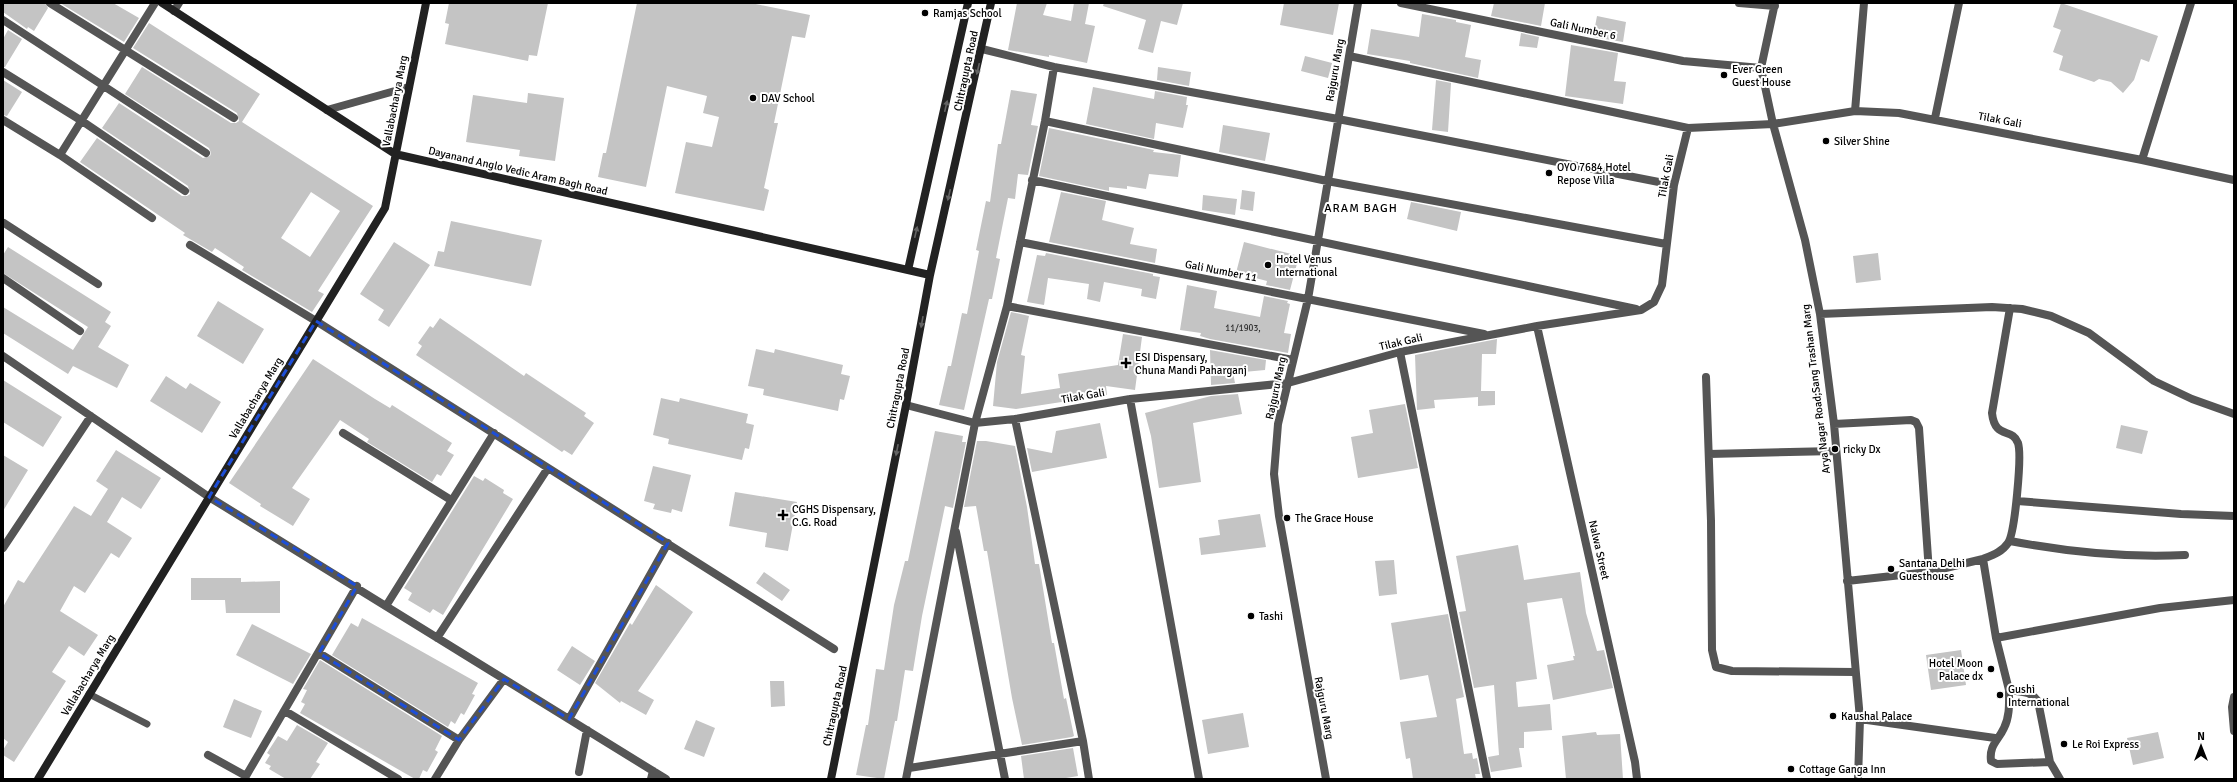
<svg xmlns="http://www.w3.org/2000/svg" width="2237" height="782" font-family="Signika,sans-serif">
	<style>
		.building { fill: #c4c4c4; fill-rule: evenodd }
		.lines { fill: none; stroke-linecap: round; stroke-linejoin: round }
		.lane { stroke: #555; stroke-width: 7 }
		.street { stroke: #555; stroke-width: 8 }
		.secondary { stroke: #222; stroke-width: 8 }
		.oneway { fill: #646464 }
		.marked { fill: none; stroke: #1d4ed8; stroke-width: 3; stroke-dasharray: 8 5; stroke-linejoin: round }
		.poi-dot { fill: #000; stroke: #fff; stroke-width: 1.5 }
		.labels { text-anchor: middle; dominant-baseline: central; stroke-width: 4; stroke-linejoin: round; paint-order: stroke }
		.number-label { font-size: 9px; fill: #313131 }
		.poi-label { font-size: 11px; fill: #000; stroke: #fff; text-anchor: start }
		.street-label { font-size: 11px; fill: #000; stroke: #fff }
		.neighbourhood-label { font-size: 12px; letter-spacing: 1px; fill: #000; stroke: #fff }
	</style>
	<rect width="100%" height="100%" fill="#fff"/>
	<path class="building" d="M3 3H45L48 8 34 31 28 27 27 29 3 12Z
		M60 3H113L139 18 124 42Z
		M449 3H548L537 56 529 55 528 61 445 44 449 24 445 23Z
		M637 3H751L810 15 805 38 792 36 774 123H778L764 188 769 190 764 211 675 193 686 142 712 147 719 117 703 113 707 96 667 86 646 187 598 177 603 153H606Z
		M1017 3H1047L1043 15 1071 21 1074 3H1089L1085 24 1095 26 1087 63 1049 55V57L1008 50Z
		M1104 3H1183L1177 25 1161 21 1153 53 1138 49 1146 20 1103 6Z
		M1284 3H1339L1333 35 1280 25Z
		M1494 3H1545L1541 26 1491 16Z
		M2061 3 2158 36 2149 62 2141 59 2134 80 2123 93 2111 82 2099 79 2094 82 2059 70 2063 56 2053 52 2061 30 2053 27Z
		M1422 14 1456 20V22L1471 25 1465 57 1481 60 1478 78 1410 63V61L1367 54 1371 29 1419 37Z
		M1597 16 1626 22 1623 42 1593 37Z
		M149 23 260 94 242 122 373 206 318 291 324 294 312 312 242 270 244 267 215 248 212 252 183 235 185 233 80 162 97 138 182 196H187L190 194 188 186 102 128 119 103 203 158 210 156 211 153 209 148 125 94 142 67 231 123H236L239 121 237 113 133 48ZM311 192 340 211 310 257 281 238Z
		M8 30 22 39 5 67H3V39Z
		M1521 33 1539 37 1537 48 1519 46Z
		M1571 45 1618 53 1614 81 1626 82 1623 104 1565 96Z
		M1305 56 1332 63 1328 78 1301 71Z
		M1158 67 1191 72 1189 86 1157 80Z
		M3 80 22 92 7 116 3 115Z
		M1436 80 1451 83 1448 132 1432 130Z
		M1093 87 1154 99 1155 91 1187 97 1186 105H1188L1183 128 1156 123 1154 139 1086 124Z
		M1011 90 1037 94 1031 125 1038 126 1028 175 1018 174 1015 199 1008 198 996 258 1000 259 992 299H989L964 410 939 405 948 366H951L962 313 967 314 979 251 976 250 986 201 990 202 998 144H1001Z
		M528 93 564 98 555 161 519 156 520 150 466 142 473 95 527 103Z
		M1223 125 1270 133 1265 161 1219 152Z
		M1049 128 1154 150 1153 152 1181 155 1178 177 1149 174 1146 189 1127 186V189L1109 187V191L1039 176Z
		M1242 190 1255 192 1253 211 1240 209Z
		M1061 192 1106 201 1102 220 1134 228 1130 244 1157 249 1155 263 1049 242Z
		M1203 195 1237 199 1235 215 1202 210Z
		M1411 202 1461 212 1457 231 1407 219Z
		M451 221 542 240 531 286 434 266 438 251 444 252Z
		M394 242 430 265 389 327 378 320 384 310 360 294Z
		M1244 242 1299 256 1290 290 1266 285 1267 281 1236 273Z
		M8 247 111 312 105 322 111 326 98 347 129 365 117 388 73 366 68 374 3 333V307L73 350 88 327 3 273V255Z
		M1046 253 1153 274V276L1160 277 1156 299 1141 296 1142 289 1104 282 1100 302 1087 299 1089 284 1048 278 1044 305 1027 302 1037 255 1045 256Z
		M1878 253 1881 280 1856 283 1853 256Z
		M1187 285 1217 291 1214 308 1260 317 1264 296 1288 301 1287 303 1290 304 1284 333 1291 334 1288 353 1210 339 1200 336 1201 333 1180 330Z
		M218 301 264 329 243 364 197 336Z
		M1011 312 1029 316 1021 355 1025 356 1021 394 1060 388 1058 374 1118 365 1123 334 1142 337 1135 390 1106 386 1107 395 1016 409 993 406 997 362Z
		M440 318 524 376 526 373 586 413 584 416 594 423 572 455 564 450 562 452 416 355 422 346 418 343 430 326 433 328Z
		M1497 339 1496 354H1482L1481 391H1495V405L1478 406V397L1434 400 1435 408 1417 410 1415 355Z
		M756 349 774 353 775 349 843 365 841 374 850 376 844 400 840 399 838 411 763 395 764 389 748 386Z
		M1210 350 1266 360 1265 370 1233 373 1235 383 1211 385Z
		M313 359 375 399 390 408 392 405 452 443 447 451 454 455 441 476 437 474 432 482 367 442 369 439 340 420 292 488 310 499 293 526 260 506 261 504 229 483Z
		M166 376 186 389 190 383 221 402 202 433 150 401Z
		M3 380 62 417 43 447 3 422Z
		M1238 394 1242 414 1193 423 1201 482 1159 488 1151 436 1145 413 1211 396Z
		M661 398 679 402 680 398 748 414 746 423 754 425 749 449 745 448 742 460 668 444 669 439 653 435Z
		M1405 404 1418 468 1358 478 1351 437 1373 433 1369 410Z
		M1100 423 1107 458 1032 472 1027 448 1052 453 1056 431Z
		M2121 425 2148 431 2142 454 2116 448Z
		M935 431 963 436 962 442H966L953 508 945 506 922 616 913 671 905 670 897 721H895L884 779 856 775 866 725H868L876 669 884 670 894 605 905 561H908Z
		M977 441H986L1015 446 1027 507 1035 564H1039L1052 643H1054L1064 699 1066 698 1074 736 1072 737 1022 745 1012 698 987 551H984L976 506 964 507Z
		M116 450 161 478 141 509 122 497 107 522 132 538 119 558 111 553 85 593 74 586 60 611 98 635 84 656 69 646 52 672 66 681 14 762 3 755V750L8 742 3 738V607L18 580 24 583 74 506 91 516 108 489 96 481Z
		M3 455 28 470 3 511Z
		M653 466 691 475 682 512 672 509 671 513 653 509 655 504 644 501Z
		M474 476 483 481 485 478 504 490 503 493 513 499 443 615 433 609 430 613 408 600 412 593 404 588Z
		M735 492 797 502 788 551 765 547 767 533 729 526Z
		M1260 514 1266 547 1201 555 1199 538 1220 535 1218 520Z
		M1518 545 1524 580 1580 572 1586 613 1597 651 1604 650 1613 688 1553 700 1547 665 1574 660 1573 656H1575L1562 598 1527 603 1537 679 1516 682 1518 707 1550 704 1552 730 1524 732V748H1519L1522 767 1491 772 1488 757 1499 755 1494 685 1474 688 1459 612 1466 611 1456 556Z
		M1394 560 1397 594 1379 596 1375 561Z
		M764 572 790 590 782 601 756 583Z
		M191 578H241V582L280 581V613H226L225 600H191Z
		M656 585 693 612 638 691 654 700 646 715 621 701 620 703 595 683 630 623 632 625Z
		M1448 614 1464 697 1456 699 1464 754 1472 753 1473 759 1477 758 1480 774H1475L1476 779H1413L1410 758 1406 759 1400 722 1437 717 1428 675 1400 680 1391 623Z
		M362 618 478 683 472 694 475 695 464 715 461 713 455 724 451 721 448 727 332 655 351 623 358 627Z
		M252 624 311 654 293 684 236 655Z
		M572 646 595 661 580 685 557 670Z
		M1961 650 1966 685 1931 690 1926 655Z
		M320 660 442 736 435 750 438 752 427 772 423 770 419 779H415L300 713 305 704 301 702 307 690 303 689Z
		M770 681H784L785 706 771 707Z
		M234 699 262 711 251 738 223 727Z
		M1243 713 1249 747 1208 754 1202 720Z
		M696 720 715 728 704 757 684 749Z
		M297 725 328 743 316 762 320 764 310 779H286L269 769 271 766 265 763 270 755 267 753 278 736 287 741Z
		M1596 732 1597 735 1620 734 1623 779H1566L1562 736Z
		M2158 732 2164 758 2133 765 2127 738Z
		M1073 748 1078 776 1060 779H1024L1021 756Z"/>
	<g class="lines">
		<path class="lane" d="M89 694 147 724"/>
		<path class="street" d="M50 3 234 118
			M1401 3 1683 61 1761 68
			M1739 3 1775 6
			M1775 3 1761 68 1773 124 1805 240 1820 314 1834 424 1860 719 1858 779
			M174 11 179 3
			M3 20 206 153
			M982 49 1054 67 1338 119 1674 185
			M1349 56 1688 128 1773 124 1855 111 1899 113 2142 160 2234 180
			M3 72 82 121 185 191
			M327 110 409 87
			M1855 111 1864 3
			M1935 118 1959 3
			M3 120 60 155 155 3
			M1045 121 1327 181 1666 244
			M60 155 152 218
			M2142 160 2191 3
			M1032 180 1636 309
			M4 223 98 284
			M1020 242 1484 334
			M190 245 316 321 834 649
			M3 278 80 331
			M1007 306 1293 360
			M1820 314 1992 307 2022 309 2051 316 2089 333 2154 381 2192 399 2234 414
			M1537 326 1635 762 1637 779
			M1400 352 1487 779
			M3 356 209 497 666 779
			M1706 377 1711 521 1712 650 1716 667 1732 671 1855 672
			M1130 399 1199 779
			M906 405 975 423 1015 419 1130 399 1288 383 1400 352 1537 326 1641 310 1654 302 1662 285 1674 185 1688 128
			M1015 419 1083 741 1089 779
			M1834 424 1911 420 1916 422 1919 428 1929 572
			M343 433 451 500
			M1709 454 1835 451
			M2017 501 2181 514 2234 516
			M956 532 1005 779
			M2010 541C2068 552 2125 558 2185 555
			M3 548 91 416
			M1847 581 1929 572 1983 559
			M386 606 494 433
			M437 638 548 468
			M1996 638 2160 608 2234 600
			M319 653 459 740
			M2009 690 1996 638 1983 559C1993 555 2002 552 2008 543 2015 533 2022 455 2018 443 2012 427 1995 440 1992 413L2010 308
			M2234 697 2232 707 2234 731
			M285 711 398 779
			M569 719 668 543
			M1860 719 1995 738
			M208 755 246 776 357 586
			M2050 762 1997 764 1991 761C1989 745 1998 741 2004 728 2010 716 2009 703 2009 690 2021 692 2031 691 2038 701L2050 762 2060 779
			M909 768 1083 741
			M579 772 587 730
			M435 779 459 740 504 679
			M651 779 653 771
			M906 779 975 423 1007 306 1045 121 1054 67
			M1326 779 1279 516 1274 474 1278 424 1308 299 1358 3"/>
		<path class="secondary" d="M162 3 395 154 930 275
			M908 270 968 3
			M38 779 385 208 426 3
			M831 779 906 405 930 275 991 3"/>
	</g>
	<defs><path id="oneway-solid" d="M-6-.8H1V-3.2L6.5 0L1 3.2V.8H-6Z"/></defs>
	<g class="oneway">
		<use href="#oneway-solid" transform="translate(978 69) rotate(103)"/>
		<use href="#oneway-solid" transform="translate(946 106) rotate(-77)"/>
		<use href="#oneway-solid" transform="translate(949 195) rotate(103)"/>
		<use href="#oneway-solid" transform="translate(916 232) rotate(-77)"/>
		<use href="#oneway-solid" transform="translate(922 322) rotate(100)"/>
		<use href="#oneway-solid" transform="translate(897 450) rotate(101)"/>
	</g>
	<path class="marked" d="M316 321 668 543 569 719 504 679 459 740 319 653 357 586 209 497Z"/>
	<g class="poi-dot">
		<circle cx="925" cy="13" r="4"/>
		<circle cx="1724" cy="75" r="4"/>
		<circle cx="753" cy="98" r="4"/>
		<circle cx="1826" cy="141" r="4"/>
		<circle cx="1549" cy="173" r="4"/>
		<circle cx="1268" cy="265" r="4"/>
		<path d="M1124 357h4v4h4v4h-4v4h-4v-4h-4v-4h4z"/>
		<circle cx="1835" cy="449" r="4"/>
		<path d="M781 509h4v4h4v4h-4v4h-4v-4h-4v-4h4z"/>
		<circle cx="1287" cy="518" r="4"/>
		<circle cx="1891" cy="569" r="4"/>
		<circle cx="1251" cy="616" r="4"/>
		<circle cx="1991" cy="669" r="4"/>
		<circle cx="2000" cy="695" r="4"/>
		<circle cx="1833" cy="716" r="4"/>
		<circle cx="2064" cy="744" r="4"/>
		<circle cx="1791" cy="769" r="4"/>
	</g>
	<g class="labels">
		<g class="number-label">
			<text x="1243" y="328">11/1903,</text>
		</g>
		<g class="poi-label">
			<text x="933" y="13">Ramjas School</text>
			<text x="1732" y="69">Ever Green<tspan x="1732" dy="13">Guest House</tspan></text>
			<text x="761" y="98">DAV School</text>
			<text x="1834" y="141">Silver Shine</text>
			<text x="1557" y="167">OYO 7684 Hotel<tspan x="1557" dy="13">Repose Villa</tspan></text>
			<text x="1276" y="259">Hotel Venus<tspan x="1276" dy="13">International</tspan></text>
			<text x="1135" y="357">ESI Dispensary,<tspan x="1135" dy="13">Chuna Mandi Paharganj</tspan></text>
			<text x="1843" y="449">ricky Dx</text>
			<text x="792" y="509">CGHS Dispensary,<tspan x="792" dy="13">C.G. Road</tspan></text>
			<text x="1295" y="518">The Grace House</text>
			<text x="1899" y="563">Santana Delhi<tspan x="1899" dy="13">Guesthouse</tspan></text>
			<text x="1259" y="616">Tashi</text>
			<text x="1983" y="663" text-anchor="end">Hotel Moon<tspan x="1983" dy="13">Palace dx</tspan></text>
			<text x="2008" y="689">Gushi<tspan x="2008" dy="13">International</tspan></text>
			<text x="1841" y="716">Kaushal Palace</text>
			<text x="2072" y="744">Le Roi Express</text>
			<text x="1799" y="769">Cottage Ganga Inn</text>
		</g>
		<g class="street-label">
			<text transform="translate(1583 29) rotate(12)">Gali Number 6</text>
			<text transform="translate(1335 70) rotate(-80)">Rajguru Marg</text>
			<text transform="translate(966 71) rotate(-78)">Chitragupta Road</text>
			<text transform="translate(395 101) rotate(-79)">Vallabacharya Marg</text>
			<text transform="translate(2000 120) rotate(11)">Tilak Gali</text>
			<text transform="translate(518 171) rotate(13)">Dayanand Anglo Vedic Aram Bagh Road</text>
			<text transform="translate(1666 176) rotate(-79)">Tilak Gali</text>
			<text transform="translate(1221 271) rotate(11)">Gali Number 11</text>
			<text transform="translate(1401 342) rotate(-13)">Tilak Gali</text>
			<text transform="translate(898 388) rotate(-79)">Chitragupta Road</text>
			<text transform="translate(1276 388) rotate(-78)">Rajguru Marg</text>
			<text transform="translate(1816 389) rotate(-97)">Arya Nagar Road;Sang Trashan Marg</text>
			<text transform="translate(1083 396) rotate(-10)">Tilak Gali</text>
			<text transform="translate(256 398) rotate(-59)">Vallabacharya Marg</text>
			<text transform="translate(1599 550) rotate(77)">Nalwa Street</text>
			<text transform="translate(88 675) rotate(-59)">Vallabacharya Marg</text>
			<text transform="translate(835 706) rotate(-78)">Chitragupta Road</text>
			<text transform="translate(1324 708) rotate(79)">Rajguru Marg</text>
		</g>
		<g class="neighbourhood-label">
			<text x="1361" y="208">ARAM BAGH</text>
		</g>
	</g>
	<rect width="2237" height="782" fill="none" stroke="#000000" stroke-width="8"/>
	<g transform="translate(2201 746)" stroke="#ffffff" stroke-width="3" paint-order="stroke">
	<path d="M0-3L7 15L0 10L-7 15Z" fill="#000000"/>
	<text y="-6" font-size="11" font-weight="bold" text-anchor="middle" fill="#000000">N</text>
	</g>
</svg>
